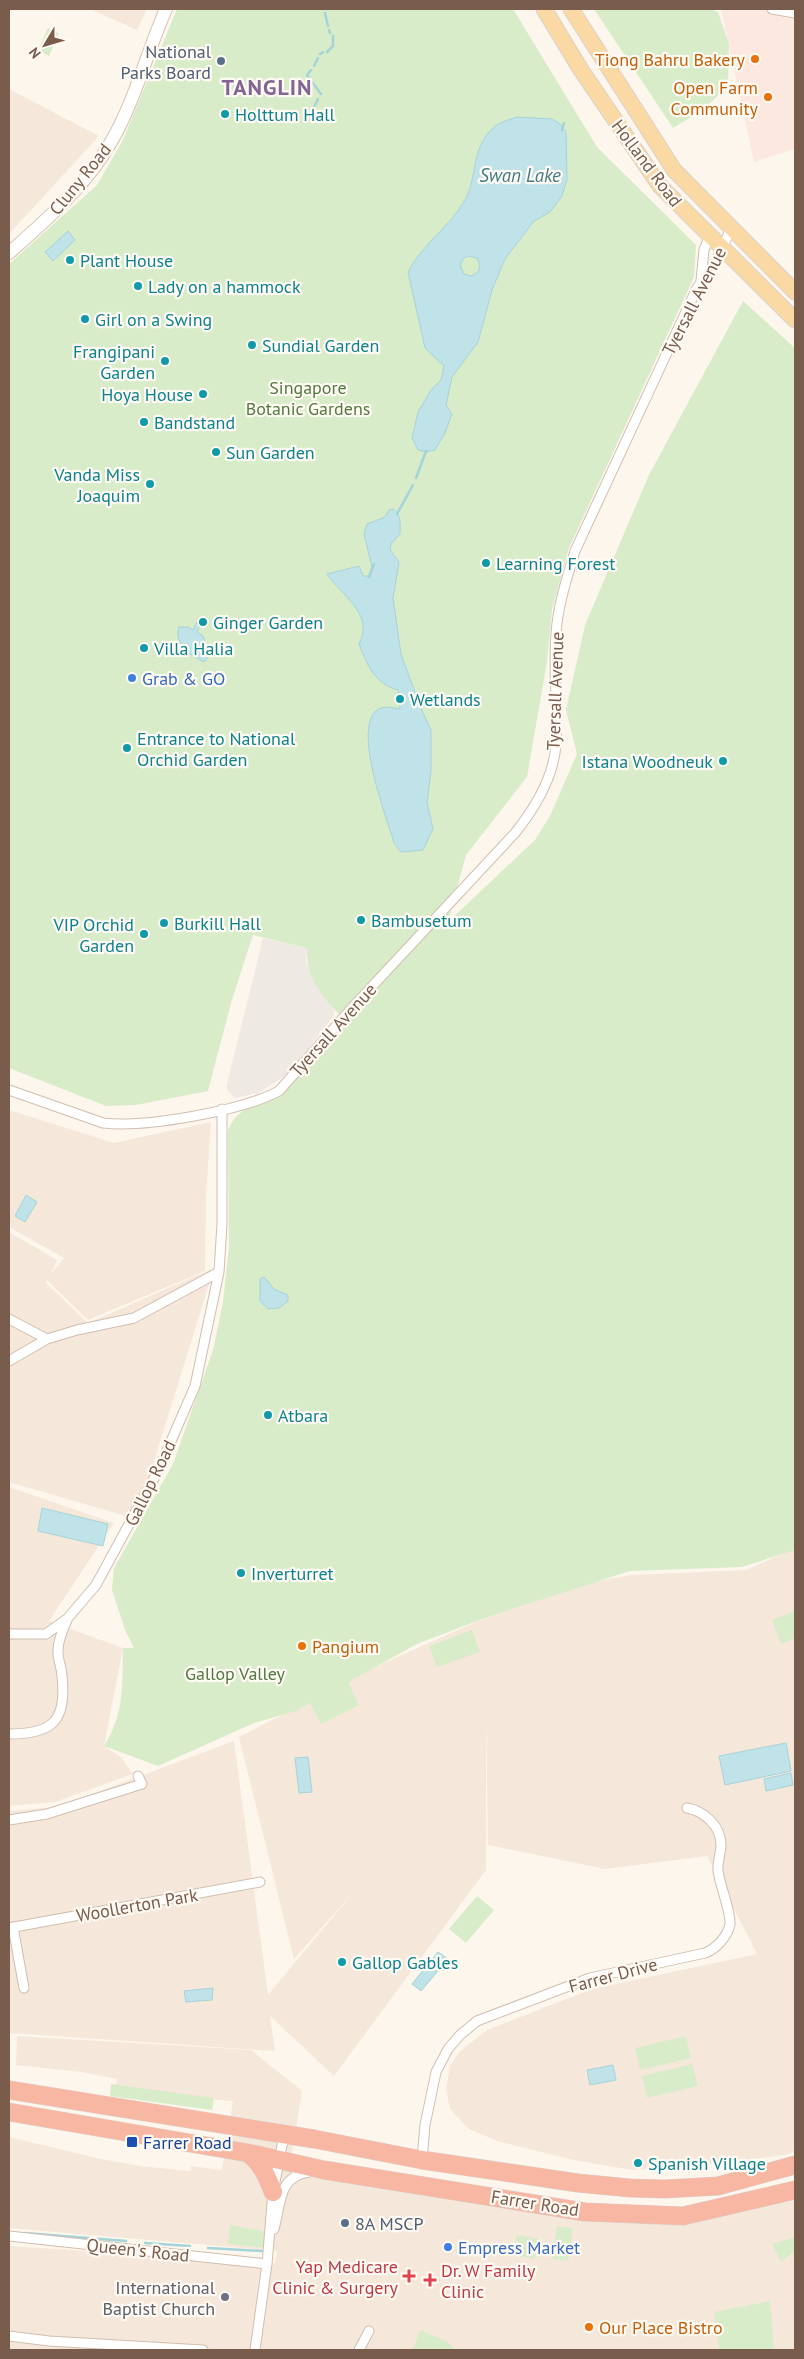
<svg xmlns="http://www.w3.org/2000/svg" width="804" height="2359" font-family="'PT Sans',sans-serif">
	<style>
		.residential { fill: #f5e8da }
		.commercial { fill: #fde8e0 }
		.industrial { fill: #efe9e4 }
		.green { fill: #d8ecc9 }
		.water { fill: #bfe3e8; stroke: #a5d3da; fill-rule: evenodd }
		.lines { fill: none; stroke-linecap: round; stroke-linejoin: round }
		.stream { stroke: #a5d3da; stroke-width: 2.5 }
		.street-casing { stroke: #d1beb0; stroke-width: 11 }
		.secondary-casing { stroke: #d6c0b0; stroke-width: 14 }
		.primary-casing { stroke: #dad1cd; stroke-width: 17 }
		.highway-casing { stroke: #dad1cd; stroke-width: 19 }
		.street { stroke: #fff; stroke-width: 9 }
		.secondary { stroke: #fff; stroke-width: 12 }
		.primary { stroke: #fbd9a5; stroke-width: 15 }
		.highway { stroke: #f7b7a3; stroke-width: 18 }
		.food-dot { fill: #e8710a; stroke: #fffaf3; stroke-width: 2 }
		.service-dot { fill: #5c6f8a; stroke: #fffaf3; stroke-width: 2 }
		.culture-dot { fill: #0f9aa8; stroke: #fffaf3; stroke-width: 2 }
		.shop-dot { fill: #3f7fe0; stroke: #fffaf3; stroke-width: 2 }
		.transit-dot { fill: #1a4fb4; stroke: #fffaf3; stroke-width: 2 }
		.health-dot { fill: #e0444e; stroke: #fffaf3; stroke-width: 2 }
		.worship-dot { fill: #6b7280; stroke: #fffaf3; stroke-width: 2 }
		.labels { text-anchor: middle; dominant-baseline: central; stroke-width: 4.5; stroke-linejoin: round; paint-order: stroke }
		.service-label { font-size: 18px; fill: #4e5e75; stroke: #fffaf3; text-anchor: end }
		.food-label { font-size: 18px; fill: #c56008; stroke: #fffaf3; text-anchor: end }
		.culture-label { font-size: 18px; fill: #0d838f; stroke: #fffaf3; text-anchor: start }
		.street-label { font-size: 18px; fill: #7a5c4d; stroke: #fffaf3 }
		.park-label { font-size: 18px; fill: #537a41; stroke: #fffaf3 }
		.shop-label { font-size: 18px; fill: #366cbe; stroke: #fffaf3; text-anchor: start }
		.transit-label { font-size: 18px; fill: #164399; stroke: #fffaf3; text-anchor: start }
		.health-label { font-size: 18px; fill: #be3a42; stroke: #fffaf3; text-anchor: end }
		.worship-label { font-size: 18px; fill: #5b616d; stroke: #fffaf3; text-anchor: end }
		.water-label { font-size: 19px; font-style: italic; fill: #437c86; stroke: #fffaf3 }
		.district-label { font-size: 22px; font-weight: bold; letter-spacing: 1px; fill: #846695; stroke: #fffaf3 }
	</style>
	<rect width="100%" height="100%" fill="#fdf6ec"/>
	<path class="residential" d="M90 9H147L137 30Z
		M9 89 99 136 9 234Z
		M9 1110 114 1143 211 1122 206 1195 205 1271 88 1320 47 1280 46 1283 88 1323 214 1268 136 1519 9 1482V1232L57 1260 51 1274 64 1258 9 1227Z
		M9 1487 114 1523 49 1621 123 1648 104 1746 121 1757 133 1774 55 1802 9 1806Z
		M795 1548V2151L785 2155 691 2166 632 2170 574 2160 497 2141 469 2129 450 2109 446 2089 450 2066 459 2052 487 2030 592 1989 757 1954 707 1856 605 1869 488 1845 486 1710V1870L334 2076 270 2016 275 2051 9 2033V1811L57 1807 234 1741 268 1995 357 1888 294 1959 239 1737 377 1666 485 1618 598 1581 631 1575 746 1570Z
		M17 2036 251 2050 302 2091 289 2171 549 2212 686 2224 795 2200V2350H9V2246L275 2263 277 2251 9 2228V2137L101 2159 140 2166 190 2171 191 2166 222 2170 233 2101 115 2091 117 2079 82 2072 16 2065Z"/>
	<path class="commercial" d="M721 9H764L795 15V149L754 162Z"/>
	<path class="industrial" d="M263 938 307 948 306 961 319 990 334 1010V1015L294 1068 283 1077 258 1093 235 1098 227 1090V1084Z"/>
	<path class="green" d="M177 9H513L597 147 696 245 694 277 569 548 552 610 547 662 527 777 466 855 448 922 535 840 550 816 577 754 566 710 585 625 649 475 743 301 795 348V1550L742 1567 630 1571 485 1618 417 1644 348 1682 359 1705 321 1724 310 1703 296 1711 254 1723 158 1766 104 1746C125 1712 122 1687 123 1648H134L125 1630 112 1590 114 1568 173 1464 213 1350 223 1302 229 1246 228 1131C238 1103 261 1108 282 1093L348 1023C327 1003 305 980 307 948L253 935 231 1003 208 1091 136 1105 106 1106 9 1068V264L97 185 122 142Z
		M594 9H710L718 12 729 44 728 87 701 111 673 128Z
		M48 28 59 33 49 56 38 50Z
		M795 1611V1638L781 1644 772 1620Z
		M472 1630 480 1652 437 1667 429 1646Z
		M477 1896 494 1910 466 1943 449 1929Z
		M686 2036 691 2058 640 2070 635 2048Z
		M692 2064 698 2086 647 2098 642 2076Z
		M111 2084 214 2098 212 2110 110 2096Z
		M230 2225 267 2232V2248L228 2244Z
		M557 2226 573 2228 568 2261 552 2259Z
		M517 2235 539 2239 535 2259 513 2255Z
		M795 2237V2251L781 2262 772 2244Z
		M770 2301 774 2350H719L714 2312Z
		M420 2330 448 2342 455 2350H413Z"/>
	<path class="water" d="M517 117 552 119 559 123 566 132 567 179 562 196 550 212 534 221 505 259 492 290 478 342 452 377 446 405 452 414 445 433 435 450 426 452 418 450 412 438 418 412 431 390 441 380 444 366 425 348 408 272C422 244 450 227 465 200 477 179 471 148 493 128 499 122 509 120 517 117ZM468 256 477 258 480 266 478 272 471 276 464 274 460 265 464 258Z
		M68 231 75 240 53 261 45 252Z
		M393 509C402 515 400 525 400 534L391 544 390 550 399 562 393 598 401 654 420 706 431 730V772L427 802 433 829 423 850 401 852 394 843C387 818 352 729 377 710 384 705 392 708 400 709L398 690C375 684 367 665 359 644 375 614 341 595 327 574L359 566 363 576H369L372 567 364 534 367 524 385 517 389 510Z
		M203 619 197 632 203 636 209 656 204 662C190 656 173 643 179 627H188L193 630 198 620Z
		M26 1195 37 1202 25 1222 15 1216Z
		M264 1277 274 1289 288 1295V1301L279 1308 268 1309 260 1301V1279Z
		M42 1508 108 1524 103 1546 38 1531Z
		M786 1743 791 1771 725 1785 719 1756Z
		M308 1757 312 1792 299 1793 295 1758Z
		M791 1773 793 1785 766 1791 764 1779Z
		M438 1952 448 1959 421 1991 412 1984Z
		M213 1988 212 2000 186 2002 184 1991Z
		M613 2065 616 2080 590 2085 587 2070Z"/>
	<g class="lines">
		<path class="stream" d="M325 13 328 26
			M329 30 330 33
			M327 52 333 46V36
			M320 54 323 52
			M314 66 318 58
			M311 70 307 75 321 94
			M313 109 318 99
			M562 130 564 123
			M416 478 426 451
			M397 514 413 485
			M369 577 374 564
			M25 2233 126 2241
			M145 2243 190 2246
			M208 2248 262 2251"/>
		<defs>
			<path id="street" d="M772 9 795 13
				M701 281 704 250 709 237
				M9 1090 103 1123C145 1128 241 1111 279 1091L351 1009 515 833C535 808 554 777 556 744 558 707 553 670 556 633 558 605 567 578 575 551L697 288 715 263 731 229
				M9 1319 47 1339
				M9 1361 47 1339 77 1330 134 1318 219 1272
				M9 1634H46L67 1619 96 1585 158 1471 195 1386 219 1272 222 1224V1109
				M9 1734C52 1734 67 1722 62 1676 62 1668 57 1658 58 1650 58 1640 63 1629 67 1620
				M9 1820 47 1814 142 1784 138 1776
				M13 1927 24 1988
				M9 1928 260 1882
				M422 2160 425 2125 436 2072 448 2049 460 2035 477 2021 590 1978 705 1953C716 1949 728 1936 730 1924 731 1912 720 1886 718 1871 717 1862 721 1853 721 1845 721 1826 704 1811 687 1808
				M274 2229C281 2204 278 2176 309 2172
				M9 2236 267 2264
				M9 2336 49 2341 203 2350
				M255 2350 267 2264 273 2192 284 2135
				M359 2350 369 2331"/>
			<path id="secondary" d="M9 253C46 220 86 186 111 142 135 101 147 52 166 9"/>
			<path id="primary" d="M544 9 581 70 660 186 795 320
				M571 9 674 170 795 292"/>
			<path id="highway" d="M9 2090 314 2139 422 2160 578 2183 630 2188 665 2189 718 2186 795 2165
				M9 2112 248 2153 324 2170 585 2212 683 2216 795 2190
				M248 2153C261 2163 267 2176 273 2192"/>
		</defs>
		<use href="#street" class="street-casing"/>
		<use href="#secondary" class="secondary-casing"/>
		<use href="#primary" class="primary-casing"/>
		<use href="#highway" class="highway-casing"/>
		<use href="#street" class="street"/>
		<use href="#secondary" class="secondary"/>
		<use href="#primary" class="primary"/>
		<use href="#highway" class="highway"/>
	</g>
	<g class="food-dot">
		<circle cx="755" cy="59" r="5"/>
		<circle cx="768" cy="97" r="5"/>
		<circle cx="302" cy="1646" r="5"/>
		<circle cx="589" cy="2327" r="5"/>
	</g>
	<g class="service-dot">
		<circle cx="221" cy="61" r="5"/>
		<circle cx="345" cy="2223" r="5"/>
	</g>
	<g class="culture-dot">
		<circle cx="225" cy="114" r="5"/>
		<circle cx="70" cy="260" r="5"/>
		<circle cx="138" cy="286" r="5"/>
		<circle cx="85" cy="319" r="5"/>
		<circle cx="252" cy="345" r="5"/>
		<circle cx="165" cy="361" r="5"/>
		<circle cx="203" cy="394" r="5"/>
		<circle cx="144" cy="422" r="5"/>
		<circle cx="216" cy="452" r="5"/>
		<circle cx="150" cy="484" r="5"/>
		<circle cx="486" cy="563" r="5"/>
		<circle cx="203" cy="622" r="5"/>
		<circle cx="144" cy="648" r="5"/>
		<circle cx="400" cy="699" r="5"/>
		<circle cx="127" cy="748" r="5"/>
		<circle cx="723" cy="761" r="5"/>
		<circle cx="361" cy="920" r="5"/>
		<circle cx="164" cy="923" r="5"/>
		<circle cx="144" cy="934" r="5"/>
		<circle cx="268" cy="1415" r="5"/>
		<circle cx="241" cy="1573" r="5"/>
		<circle cx="342" cy="1962" r="5"/>
		<circle cx="638" cy="2163" r="5"/>
	</g>
	<g class="shop-dot">
		<circle cx="132" cy="678" r="5"/>
		<circle cx="448" cy="2247" r="5"/>
	</g>
	<rect class="transit-dot" x="126" y="2136" width="12" height="12" rx="2.5"/>
	<g class="health-dot">
		<path d="M406.5 2268.5h5v5h5v5h-5v5h-5v-5h-5v-5h5z"/>
		<path d="M427.5 2272.5h5v5h5v5h-5v5h-5v-5h-5v-5h5z"/>
	</g>
	<circle class="worship-dot" cx="225" cy="2297" r="5"/>
	<g class="labels">
		<g class="service-label">
			<text x="211" y="51">National<tspan x="211" dy="21">Parks Board</tspan></text>
			<text x="355" y="2223" text-anchor="start">8A MSCP</text>
		</g>
		<g class="food-label">
			<text x="745" y="59">Tiong Bahru Bakery</text>
			<text x="758" y="87">Open Farm<tspan x="758" dy="21">Community</tspan></text>
			<text x="312" y="1646" text-anchor="start">Pangium</text>
			<text x="599" y="2327" text-anchor="start">Our Place Bistro</text>
		</g>
		<g class="culture-label">
			<text x="235" y="114">Holttum Hall</text>
			<text x="80" y="260">Plant House</text>
			<text x="148" y="286">Lady on a hammock</text>
			<text x="95" y="319">Girl on a Swing</text>
			<text x="262" y="345">Sundial Garden</text>
			<text x="155" y="351" text-anchor="end">Frangipani<tspan x="155" dy="21">Garden</tspan></text>
			<text x="193" y="394" text-anchor="end">Hoya House</text>
			<text x="154" y="422">Bandstand</text>
			<text x="226" y="452">Sun Garden</text>
			<text x="140" y="474" text-anchor="end">Vanda Miss<tspan x="140" dy="21">Joaquim</tspan></text>
			<text x="496" y="563">Learning Forest</text>
			<text x="213" y="622">Ginger Garden</text>
			<text x="154" y="648">Villa Halia</text>
			<text x="410" y="699">Wetlands</text>
			<text x="137" y="738">Entrance to National<tspan x="137" dy="21">Orchid Garden</tspan></text>
			<text x="713" y="761" text-anchor="end">Istana Woodneuk</text>
			<text x="371" y="920">Bambusetum</text>
			<text x="174" y="923">Burkill Hall</text>
			<text x="134" y="924" text-anchor="end">VIP Orchid<tspan x="134" dy="21">Garden</tspan></text>
			<text x="278" y="1415">Atbara</text>
			<text x="251" y="1573">Inverturret</text>
			<text x="352" y="1962">Gallop Gables</text>
			<text x="648" y="2163">Spanish Village</text>
		</g>
		<g class="street-label">
			<text transform="translate(647 163) rotate(53)">Holland Road</text>
			<text transform="translate(80 179) rotate(-51)">Cluny Road</text>
			<text transform="translate(694 301) rotate(-63)">Tyersall Avenue</text>
			<text transform="translate(555 691) rotate(-88)">Tyersall Avenue</text>
			<text transform="translate(333 1030) rotate(-48)">Tyersall Avenue</text>
			<text transform="translate(150 1483) rotate(-64)">Gallop Road</text>
			<text transform="translate(137 1905) rotate(-10)">Woollerton Park</text>
			<text transform="translate(613 1975) rotate(-15)">Farrer Drive</text>
			<text transform="translate(535 2203) rotate(9)">Farrer Road</text>
			<text transform="translate(138 2250) rotate(6)">Queen's Road</text>
		</g>
		<g class="park-label">
			<text x="308" y="387">Singapore<tspan x="308" dy="21">Botanic Gardens</tspan></text>
			<text x="235" y="1673">Gallop Valley</text>
		</g>
		<g class="shop-label">
			<text x="142" y="678">Grab &amp; GO</text>
			<text x="458" y="2247">Empress Market</text>
		</g>
		<g class="transit-label">
			<text x="143" y="2142">Farrer Road</text>
		</g>
		<g class="health-label">
			<text x="398" y="2266">Yap Medicare<tspan x="398" dy="21">Clinic &amp; Surgery</tspan></text>
			<text x="441" y="2270" text-anchor="start">Dr. W Family<tspan x="441" dy="21">Clinic</tspan></text>
		</g>
		<g class="worship-label">
			<text x="215" y="2287">International<tspan x="215" dy="21">Baptist Church</tspan></text>
		</g>
		<g class="water-label">
			<text x="520" y="175">Swan Lake</text>
		</g>
		<g class="district-label">
			<text x="267" y="87">TANGLIN</text>
		</g>
	</g>
	<rect width="804" height="2359" fill="none" stroke="#7a5c4d" stroke-width="20"/>
	<g transform="translate(45 45) rotate(232)" stroke="#fffaf3" stroke-width="4" paint-order="stroke">
	<path d="M0-4L9 19L0 12L-9 19Z" fill="#7a5c4d"/>
	<text y="-8" font-size="14" font-weight="bold" text-anchor="middle" fill="#7a5c4d">N</text>
	</g>
</svg>
